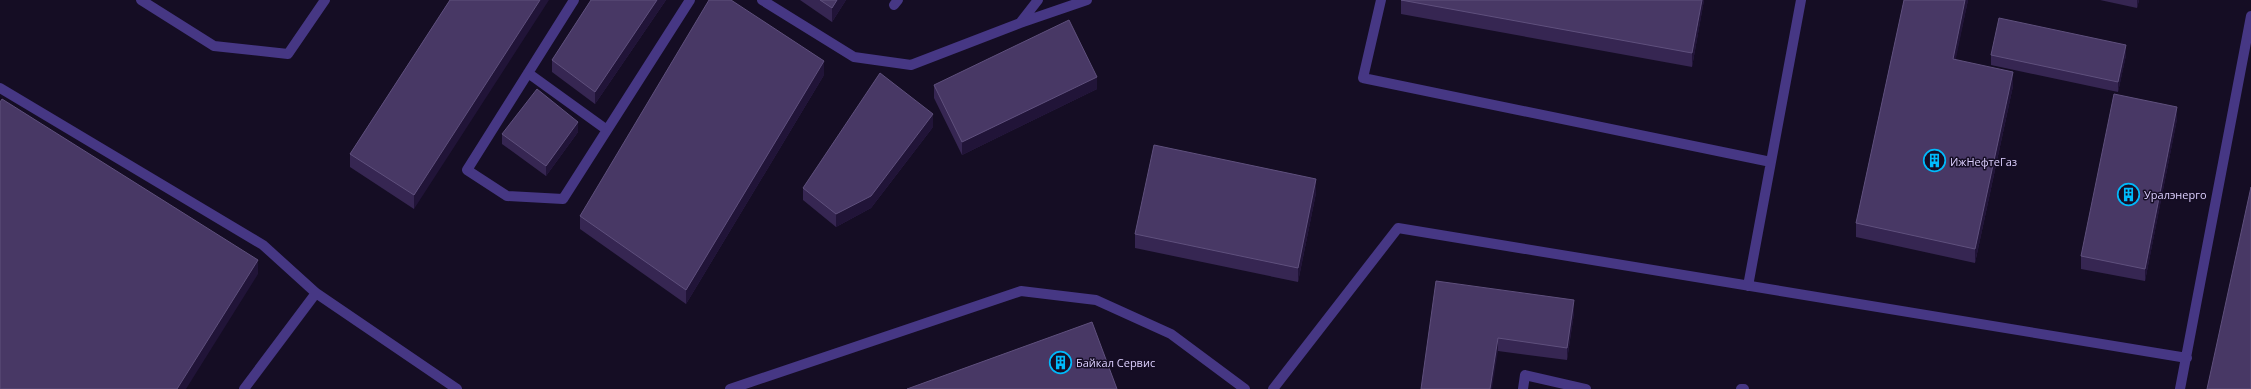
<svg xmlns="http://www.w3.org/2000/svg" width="2251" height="389" font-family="'Open Sans',sans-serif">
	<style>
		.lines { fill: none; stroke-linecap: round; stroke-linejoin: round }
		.service { stroke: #463784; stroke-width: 10 }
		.wall { fill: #362652 }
		.shaded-wall { fill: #211438 }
		.building { fill: #483865; stroke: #5f507d }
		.labels { text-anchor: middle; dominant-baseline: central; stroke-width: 3; stroke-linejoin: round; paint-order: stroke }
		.poi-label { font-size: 11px; fill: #ddd0ff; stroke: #150d24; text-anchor: start }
	</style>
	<rect width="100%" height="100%" fill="#150d24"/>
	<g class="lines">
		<path class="service" d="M141 0 214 46 288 54 325 0
			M574 0 467 170 507 196 563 199 690 0
			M762 0 854 57 911 65 1020 23 1038 0
			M1381 0 1363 78 1771 162
			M894 5 898 0
			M1020 23 1087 0
			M528 73 607 130
			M0 88 263 245 316 293 457 389
			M1748 286 1801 0
			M244 389 316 293
			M730 389 1021 291 1096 300 1171 334 1245 389
			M1273 389 1398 228 2187 358
			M1523 389 1525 375 1586 389
			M1741 389H1744
			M2180 389 2251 16"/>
	</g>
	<path class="wall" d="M450 0 414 209 350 167V154Z
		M591 0H666L595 104 552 72V60Z
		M800 0H846L832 22Z
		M1401 0H1704L1692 67 1401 14Z
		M1904 0H1968L1955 60 2013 86 1975 263 1856 237V223Z
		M2100 0H2139L2137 8Z
		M1991 55H2126L2118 92 1991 65Z
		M824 75 686 304 580 229V216Z
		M934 85 1097 89 962 155 934 98Z
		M2177 119 2145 281 2081 269V256Z
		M933 127 871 208 836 227 803 200V188Z
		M578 132 546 176 502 144V134Z
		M1316 193 1298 282 1135 248V234Z
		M1436 281 1574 313 1567 360 1498 351Z"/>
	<path class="shaded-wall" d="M540 0H549L414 209V195Z
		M657 0H666L595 104V92Z
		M837 0H846L832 22V8Z
		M1702 0H1704L1692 67V53Z
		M1965 0H1968L1953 73V59Z
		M2137 0H2139L2137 8Z
		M2126 45V55L2118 92V82Z
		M824 61V75L686 304V290Z
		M2013 72V86L1975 263V249Z
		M1097 77V89L962 155V142Z
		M2177 107V119L2145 281V269Z
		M933 114V127L871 208 836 227V214Z
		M578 122V132L546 176V166Z
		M1316 179V193L1298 282V268Z
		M258 260V274L186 389H177Z
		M1574 300V313L1567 360V348Z
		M1498 338V351L1492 389H1490Z"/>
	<path class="building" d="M450 0H540L414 195 350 154Z
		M591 0H657L595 92 552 60Z
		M709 0H731L824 61 686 290 580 216Z
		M820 0H837L832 8Z
		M1401 0H1702L1692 53Z
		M1904 0H1965L1953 59 2013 72 1975 249 1856 223Z
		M1999 18 2126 45 2118 82 1991 55Z
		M1069 20 1097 77 962 142 934 85Z
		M880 73 933 114 871 196 836 214 803 188Z
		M537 89 578 122 546 166 502 134Z
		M2114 94 2177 107 2145 269 2081 256Z
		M2 99 258 260 177 389H0V102Z
		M1154 145 1316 179 1298 268 1135 234Z
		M2251 187V389H2207Z
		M1436 281 1574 300 1567 348 1498 338 1490 389H1421Z
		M1092 322 1117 389H907Z"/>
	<defs>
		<symbol id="building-ring" viewBox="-11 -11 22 22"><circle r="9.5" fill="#150d24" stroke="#00bafb" stroke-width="1.5"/><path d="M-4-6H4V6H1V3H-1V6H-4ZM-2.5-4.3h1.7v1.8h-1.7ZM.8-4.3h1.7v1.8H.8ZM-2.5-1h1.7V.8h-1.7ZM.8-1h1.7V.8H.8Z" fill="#00bafb"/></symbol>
	</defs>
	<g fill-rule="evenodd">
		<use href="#building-ring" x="1922" y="148" width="25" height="25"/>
		<use href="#building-ring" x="2116" y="182" width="25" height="25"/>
		<use href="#building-ring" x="1048" y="350" width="25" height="25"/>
	</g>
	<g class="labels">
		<g class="poi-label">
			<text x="1950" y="161">ИжНефтеГаз</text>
			<text x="2144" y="194">Уралэнерго</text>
			<text x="1076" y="362">Байкал Сервис</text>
		</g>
	</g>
</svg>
